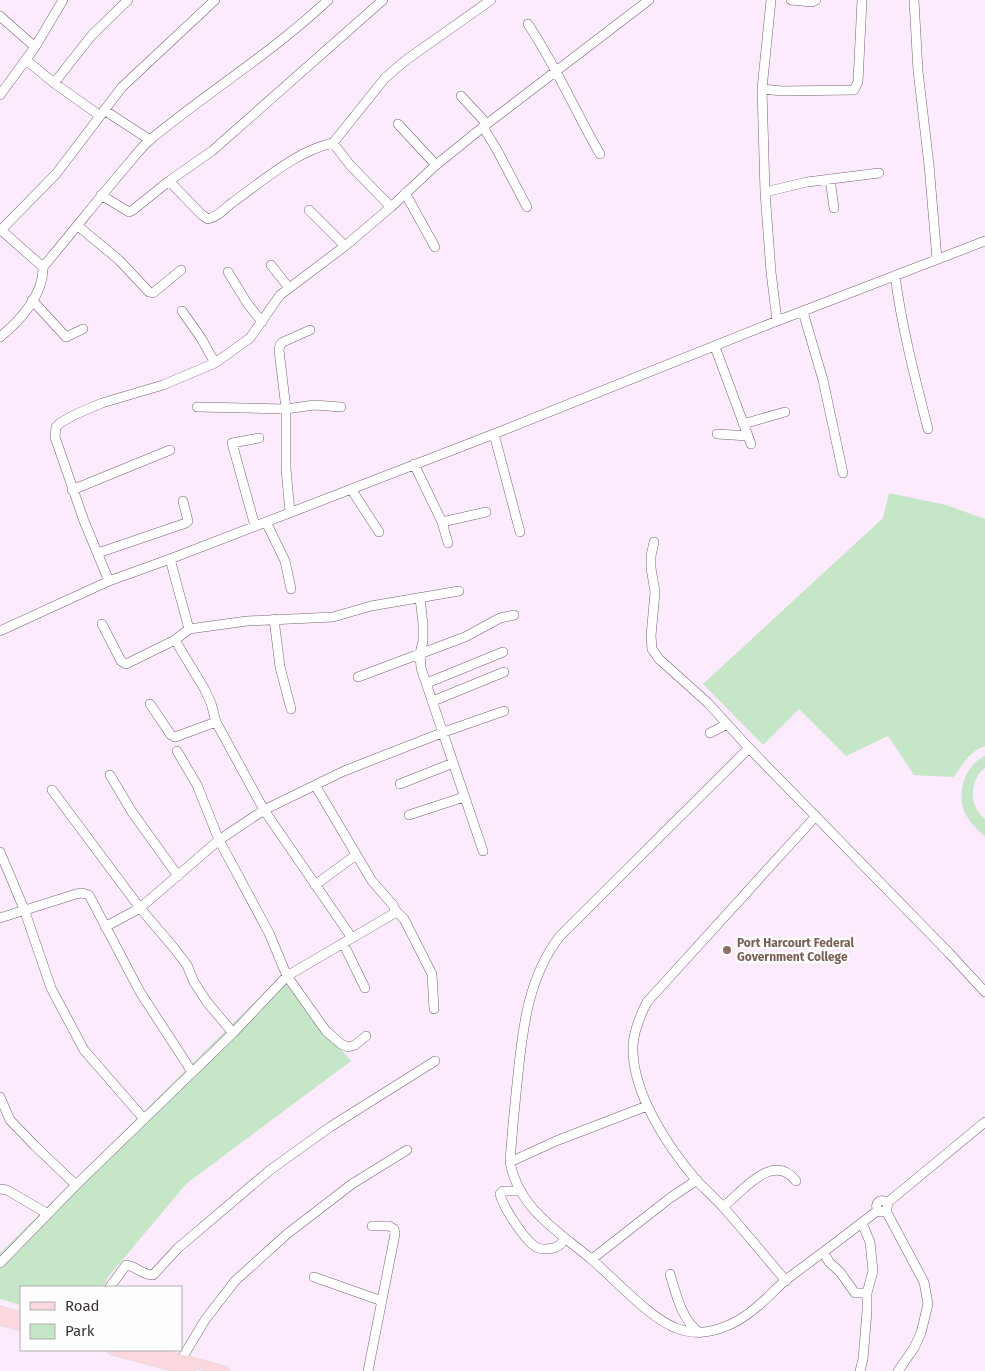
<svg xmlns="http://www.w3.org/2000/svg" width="985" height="1371" font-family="'Fira Sans',sans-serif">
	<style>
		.green { fill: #c6e6c8 }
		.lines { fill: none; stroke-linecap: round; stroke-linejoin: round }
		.minor-casing { stroke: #766376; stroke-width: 10 }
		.major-casing { stroke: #dcdadc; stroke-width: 11 }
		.minor { stroke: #fff; stroke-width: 9 }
		.major { stroke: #fad8de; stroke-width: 10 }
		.education-dot { fill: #8d6e63; stroke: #fefefe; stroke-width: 2 }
		.labels { text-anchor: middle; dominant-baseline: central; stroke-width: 4.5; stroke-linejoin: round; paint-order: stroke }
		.education-label { font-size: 12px; font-weight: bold; fill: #785e54; stroke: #fefefe; text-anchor: start }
	</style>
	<rect width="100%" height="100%" fill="#fcebfc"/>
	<path class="green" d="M889 493 946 505 985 519V746C970 751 962 765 954 777L914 775 888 736 846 756 799 709 763 745 703 684 883 518Z
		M985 756V768C974 775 970 794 975 806 977 811 981 815 985 819V837C978 830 969 822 965 813 956 793 965 765 985 756Z
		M280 977 351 1061 186 1184 108 1277 104 1287H21V1305L0 1299V1253Z"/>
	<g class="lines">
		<defs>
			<path id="minor" d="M771 0 762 89 765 192 771 272 777 321
				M791 0 812 2 816 0
				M914 0 918 71 929 165 937 259
				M0 16 35 47
				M528 24C556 66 575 111 600 154
				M26 60 54 83 99 115
				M54 83 92 35 128 0
				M762 89 782 91 854 90 858 82 862 0
				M0 95 35 47 63 0
				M461 96 487 124
				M104 110 150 140
				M398 124 436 165
				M483 127 497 150 527 207
				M333 143 350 165 391 207
				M830 179 834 208
				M169 181 202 215 208 219C218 217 225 208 233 202 263 181 296 151 333 143L385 78 406 60 491 0
				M765 192 807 182 879 173
				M405 193 435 247
				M101 195 129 212 133 210 169 181 212 151 383 0
				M309 210 345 246
				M78 226 119 260 149 292 153 293 181 270
				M1 230 43 267
				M0 231 56 174 122 87 215 0
				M271 265 289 288
				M228 272 247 303 262 322
				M895 276C902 328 915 378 928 429
				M32 300 66 337 83 329
				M182 311 201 338 215 363
				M803 312 823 380 843 473
				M0 337C20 321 44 294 43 267 70 235 96 202 123 170 132 160 141 147 151 139 209 91 273 52 328 0
				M715 347 751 444
				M197 407 286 409 314 405 341 407
				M743 424 785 412
				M494 434 520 532
				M717 434 748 436
				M414 464 442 522 448 543
				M351 489 379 532
				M72 490 170 450
				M290 512 286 469V409L279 350 280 345 283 342 310 330
				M266 522 285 561 291 589
				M442 522 486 512
				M255 526 232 443 259 438
				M654 542 651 556V568L655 592 651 636 652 649 659 659 708 703 749 748 950 954 985 992
				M98 553 186 523 188 521 183 501
				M170 559 189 629
				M109 581 84 521 55 437 56 427 60 423 74 415 102 403 163 385 215 363 250 338 280 295 345 246 391 207 436 165 483 127 649 0
				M420 598 423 624V641L420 653 421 668 483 851
				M274 619 280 667 291 709
				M102 624 121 661 126 664 175 640 189 629 247 621 333 617 371 606 459 591
				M0 631 109 581 170 559 494 434 777 321 985 241
				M175 640 205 690 211 703 216 722 264 810 352 938
				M358 677 465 637 500 618 514 615
				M427 683 503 652
				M433 701 504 672
				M150 704 171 735 175 737 216 722
				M710 733 727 724
				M749 748 560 936C529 976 523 1025 518 1074 515 1103 512 1133 510 1162 518 1208 558 1231 591 1259 614 1278 649 1318 676 1328 705 1340 737 1325 759 1305 769 1297 777 1287 787 1279 818 1256 848 1234 878 1210
				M177 751 197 785 219 840 269 933 287 976 326 1031 341 1044 348 1047 355 1045 366 1036
				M110 775 132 812 178 876
				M400 784 453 763
				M52 790 140 908 174 948 187 965 194 982 207 1002 233 1033
				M409 815 464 797
				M0 852 24 909 51 988 84 1050 144 1119
				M315 885 356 855
				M395 910 404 919 432 974 434 1009
				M0 918 76 894 82 893 89 895 140 992 192 1072
				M105 927 140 908 219 840 264 810 344 771 444 732 504 711
				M343 943 365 988
				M0 1097 10 1120 35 1146 76 1185
				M510 1162 556 1141 647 1106
				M0 1189 7 1190 48 1214
				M520 1191H503L500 1194C503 1207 526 1243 538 1248 543 1250 549 1249 554 1248 559 1246 563 1243 565 1238
				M876.5 1206a5.5 5.5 0 1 1 11 0a5.5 5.5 0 1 1-11 0Z
				M887 1203 985 1122
				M723 1207C743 1191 773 1151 796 1181
				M886 1211 924 1282 928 1304 921 1333 914 1348 898 1371
				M824 1253 829 1262 840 1272 855 1293H867
				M592 1259 670 1198 697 1180
				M0 1263 76 1185 233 1033 287 976 393 914 395 910 393 905 372 881 315 785
				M670 1274C676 1294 682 1321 700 1333
				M314 1277 382 1301
				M786 1281C765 1256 745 1232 724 1208 715 1198 706 1190 697 1181 668 1147 631 1092 633 1045 634 1030 640 1016 647 1002L816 816
				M110 1287 126 1265C136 1266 142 1275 153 1275L178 1248 270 1170 330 1127 435 1061
				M181 1360 205 1320 235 1281 287 1234 352 1184 407 1150
				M368 1371 395 1234 394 1229 389 1226H372
				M860 1371 863 1359 867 1311V1293L873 1271 870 1242 862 1223"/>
			<path id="major" d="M0 1311 21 1317
				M0 1320 21 1326
				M112 1350 191 1371
				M145 1350 225 1371"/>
		</defs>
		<use href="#minor" class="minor-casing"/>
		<use href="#major" class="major-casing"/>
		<use href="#minor" class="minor"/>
		<use href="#major" class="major"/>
	</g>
	<circle class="education-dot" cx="727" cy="950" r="5"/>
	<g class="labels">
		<g class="education-label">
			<text x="737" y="943">Port Harcourt Federal<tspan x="737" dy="14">Government College</tspan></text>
		</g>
	</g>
	<rect x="20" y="1286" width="162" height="65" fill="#fefefe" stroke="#b0acb0"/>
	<rect x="30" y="1302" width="25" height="8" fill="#fad8de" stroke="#b0acb0"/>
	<text x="65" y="1311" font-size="15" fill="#3a313a">Road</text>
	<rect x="30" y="1324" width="25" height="15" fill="#c6e6c8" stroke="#b0acb0"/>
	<text x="65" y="1336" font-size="15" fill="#3a313a">Park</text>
</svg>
